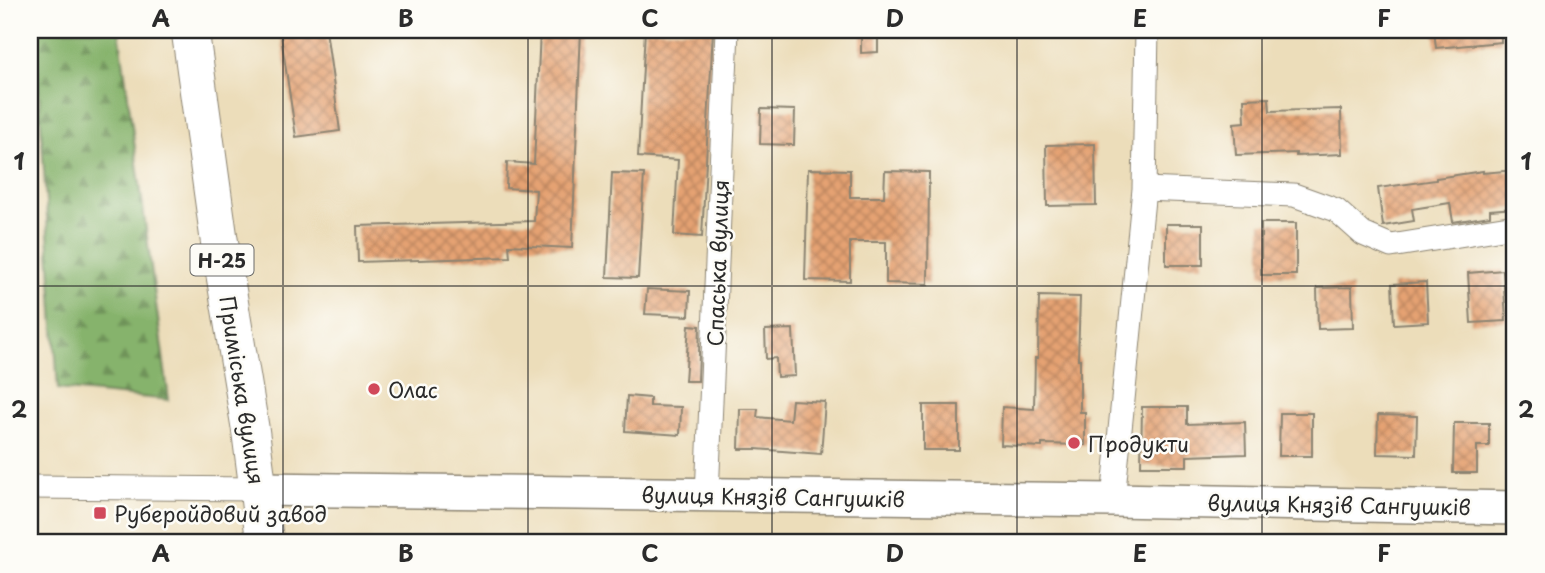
<svg xmlns="http://www.w3.org/2000/svg" width="1545" height="573" font-family="'Playpen Sans',sans-serif">
	<style>
		.forest { fill: url(#forest-firs); stroke: #586f4c; stroke-width: 2 }
		.building { fill: url(#building-cross-hatch) }
		.lines { fill: none; stroke-linecap: round; stroke-linejoin: round }
		.street-casing { stroke: #8c8472; stroke-width: 25 }
		.secondary-casing { stroke: #8c8472; stroke-width: 36 }
		.primary-casing { stroke: #8c8472; stroke-width: 39 }
		.street { stroke: #fff; stroke-width: 23 }
		.secondary { stroke: #fff; stroke-width: 33 }
		.primary { stroke: #fff; stroke-width: 37 }
		.grid { fill: none; stroke: #2b2b2b; stroke-width: 2; stroke-opacity: 0.55 }
		.poi-dot { fill: #d1495b; stroke: #fdfcf7; stroke-width: 2.5 }
		.labels { text-anchor: middle; dominant-baseline: central; stroke-width: 5; stroke-linejoin: round; paint-order: stroke }
		.shield { fill: #fdfcf7; stroke: #6a6a68; stroke-width: 2 }
		.shield-label { font-size: 19px; font-weight: bold; fill: #2b2b2b }
		.street-label { font-size: 21px; fill: #2b2b2b; stroke: #fdfcf7 }
		.poi-label { font-size: 21px; fill: #2b2b2b; stroke: #fdfcf7; text-anchor: start }
		.neatline { fill: none; stroke: #2b2b2b; stroke-width: 2.5 }
		.grid-label { font-size: 23px; text-anchor: middle; font-weight: bold; fill: #2b2b2b }
	</style>
	<defs>
		<pattern id="forest-firs" width="22" height="20" patternUnits="userSpaceOnUse" patternTransform="scale(1.75)"><rect width="22" height="20" fill="#86b36c"/><path d="M5 1l3.5 6h-7zM16 11l3.5 6h-7z" fill="#6e9259"/></pattern>
		<pattern id="building-cross-hatch" width="8" height="8" patternUnits="userSpaceOnUse" patternTransform="scale(1.75)"><rect width="8" height="8" fill="#e5a272"/><path d="M0 0l8 8M0 8l8-8" fill="none" stroke="#ba845e"/></pattern>
	</defs>
	<rect width="100%" height="100%" fill="#fdfcf7"/>
	<filter id="ink" filterUnits="userSpaceOnUse"><feTurbulence type="fractalNoise" baseFrequency=".0143" numOctaves="2"/><feDisplacementMap in="SourceGraphic" scale="14" xChannelSelector="R" yChannelSelector="G"/><feConvolveMatrix kernelMatrix="1 2 1 2 8 2 1 2 1" color-interpolation-filters="sRGB"/></filter>
	<filter id="wash" filterUnits="userSpaceOnUse"><feTurbulence type="fractalNoise" baseFrequency=".00686" numOctaves="4" result="noise"/><feDisplacementMap in="SourceGraphic" scale="28" xChannelSelector="R" yChannelSelector="G"/><feGaussianBlur stdDeviation="1.57" result="paint"/><feColorMatrix in="noise" values="0 0 0 0 0 0 0 0 0 0 0 0 0 0 0 0 0 1.4 0 .05"/><feComposite in="paint" operator="in"/></filter>
	<g filter="url(#wash)">
		<rect width="100%" height="100%" fill="#ecddba"/>
		<path class="forest" d="M35 30H119L169 400 58 389Z"/>
		<g id="blocks">
			<path class="building" d="M280 30H326L340 131 296 137Z
				M540 30H581L572 248 509 245 510 257 358 262 357 226 534 221 536 190 506 188 507 162 534 164Z
				M645 30H713L702 237 674 235 678 160 638 157Z
				M861 30H878V52L861 53Z
				M1434 30H1501V42L1436 48Z
				M1269 98 1270 111 1341 109 1342 154 1296 156V153L1236 155 1234 123 1245 122 1244 99Z
				M761 109 795 110 794 145 760 144Z
				M1095 144 1096 205 1047 206 1046 145Z
				M808 169 850 170V197H884L885 171 929 172 928 284 886 283V242H850V281L805 280Z
				M1515 170V208L1490 210V216L1453 222 1450 203 1412 209 1414 221 1383 226 1378 188 1436 180V178L1483 171V173Z
				M612 173 644 174 638 278 607 277Z
				M1261 223H1296V275H1261Z
				M1166 224H1203V265H1166Z
				M1503 270 1506 321 1471 323 1468 273Z
				M1426 282 1428 322 1394 324 1392 284Z
				M1352 287 1353 328 1318 329 1317 288Z
				M647 289 690 291 689 316 645 314Z
				M1039 296 1080 297 1078 359H1080V412H1085V445L1042 444V447L1001 445 1002 407 1034 409 1035 358H1038Z
				M689 325 700 326 698 381H685Z
				M793 329 795 376 777 377 776 358 766 359 765 330Z
				M627 396 650 398V406L681 407 680 435 625 431Z
				M792 400 825 402 821 454 756 449H739L740 409H758L757 417 790 420Z
				M923 405H959V450H923Z
				M1142 407H1187V424L1245 422 1246 454 1187 456V466H1141Z
				M1280 413H1312V456H1279Z
				M1378 415 1417 416 1416 455 1377 454Z
				M1454 423H1489V446H1477V473H1453Z"/>
		</g>
	</g>
	<g filter="url(#ink)">
		<use href="#blocks" fill-opacity="0" stroke="#8c8472" stroke-width="2"/>
		<g class="lines">
			<defs>
				<path id="street" d="M1144 189 1147 30
					M30 487 258 489
					M707 495 727 30
					M1113 500 1144 189 1294 195 1336 210 1363 234 1391 246 1515 226"/>
				<path id="secondary" d="M258 489 1113 500 1515 508"/>
				<path id="primary" d="M190 30 219 239 250 427 265 543"/>
			</defs>
			<use href="#street" class="street-casing"/>
			<use href="#secondary" class="secondary-casing"/>
			<use href="#primary" class="primary-casing"/>
			<use href="#street" class="street"/>
			<use href="#secondary" class="secondary"/>
			<use href="#primary" class="primary"/>
		</g>
	</g>
	<path class="grid" d="M283 30V543M528 30V543M772 30V543M1017 30V543M1262 30V543M30 286H1515"/>
	<g class="poi-dot">
		<circle cx="374" cy="389" r="7"/>
		<circle cx="1074" cy="443" r="7"/>
		<rect x="93" y="506" width="14" height="14" rx="3.5"/>
	</g>
	<g class="labels">
		<rect class="shield" x="190.5" y="244.5" width="63" height="31" rx="5"/>
		<g class="shield-label">
			<text x="222" y="260">Н-25</text>
		</g>
		<g class="street-label">
			<text transform="translate(717 263) rotate(-88)">Спаська вулиця</text>
			<text transform="translate(243 390) rotate(81)">Приміська вулиця</text>
			<text transform="translate(773 496) rotate(1)">вулиця Князів Сангушків</text>
			<text transform="translate(1339 504) rotate(1)">вулиця Князів Сангушків</text>
		</g>
		<g class="poi-label">
			<text x="388" y="389">Олас</text>
			<text x="1088" y="443">Продукти</text>
			<text x="114" y="513">Руберойдовий завод</text>
		</g>
	</g>
	<rect width="1545" height="573" fill="none" stroke="#fdfcf7" stroke-width="77"/>
	<rect x="38" y="38" width="1468" height="496" class="neatline"/>
	<g class="grid-label">
		<text x="161" y="27">A</text>
		<text x="406" y="27">B</text>
		<text x="650" y="27">C</text>
		<text x="895" y="27">D</text>
		<text x="1140" y="27">E</text>
		<text x="1384" y="27">F</text>
		<text x="19" y="170">1</text>
		<text x="1526" y="170">1</text>
		<text x="19" y="418">2</text>
		<text x="1526" y="418">2</text>
		<text x="161" y="562">A</text>
		<text x="406" y="562">B</text>
		<text x="650" y="562">C</text>
		<text x="895" y="562">D</text>
		<text x="1140" y="562">E</text>
		<text x="1384" y="562">F</text>
	</g>
</svg>
